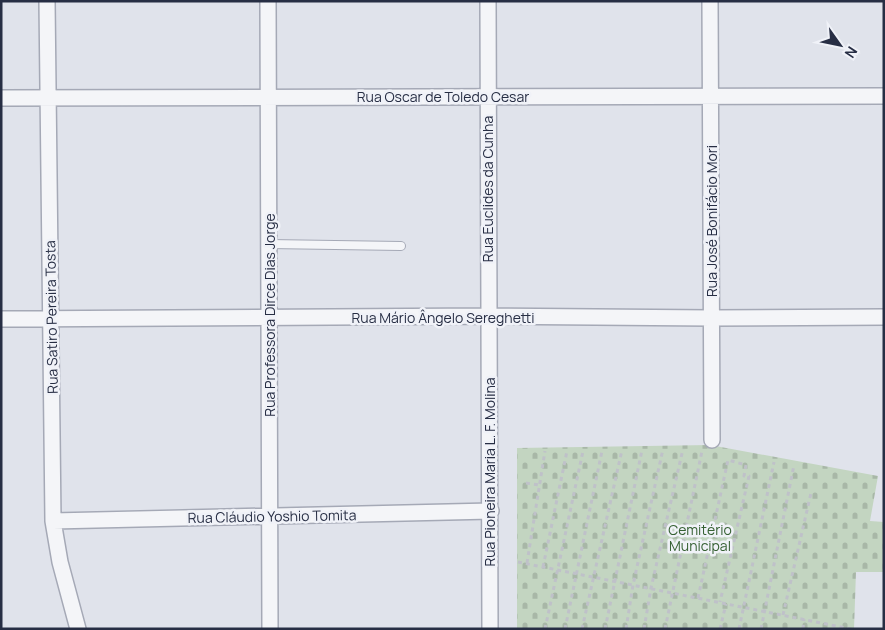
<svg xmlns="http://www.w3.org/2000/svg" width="885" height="630" font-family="Manrope,sans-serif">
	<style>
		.cemetery { fill: url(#cemetery-stones) }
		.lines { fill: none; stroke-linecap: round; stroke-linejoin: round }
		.lane-casing { stroke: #a5a9b6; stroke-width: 10 }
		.street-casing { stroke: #a5a9b6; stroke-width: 18 }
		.path { stroke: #bfc1c9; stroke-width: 3; stroke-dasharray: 4 4; stroke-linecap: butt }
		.lane { stroke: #f4f5f8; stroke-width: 8 }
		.street { stroke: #f4f5f8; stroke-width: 15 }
		.labels { text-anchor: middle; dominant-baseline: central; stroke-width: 5; stroke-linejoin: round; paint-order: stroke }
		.street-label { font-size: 14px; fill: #272e44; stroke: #f0f2f8 }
		.park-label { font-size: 14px; fill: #366133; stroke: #f0f2f8 }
	</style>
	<defs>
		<pattern id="cemetery-stones" width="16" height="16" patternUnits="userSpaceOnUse" patternTransform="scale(1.25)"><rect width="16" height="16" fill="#c3d5c1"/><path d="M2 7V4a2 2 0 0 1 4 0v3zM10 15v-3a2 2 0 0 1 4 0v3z" fill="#a8b7a7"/></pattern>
	</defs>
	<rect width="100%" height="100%" fill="#e0e3eb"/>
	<path class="cemetery" d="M710 445 878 476 870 521 884 522V572H856L854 629H517V448Z"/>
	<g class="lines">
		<defs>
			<path id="lane" d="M269 244 401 246"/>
			<path id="street" d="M47 1 53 521 60 562 78 629
				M268 1 270 629
				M488 1 490 629
				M710 1 712 440
				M1 98 884 96
				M1 319 488 316 711 318 884 317
				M53 521 491 511"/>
		</defs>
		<use href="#lane" class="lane-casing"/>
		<use href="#street" class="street-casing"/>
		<path class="path" d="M526 483 539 485
			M518 562 851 629
			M527 563 545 451
			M543 567 567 451
			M698 598 728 460 746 465 744 476H749L720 602
			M783 615 811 493
			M545 629 583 451
			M565 629 602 451
			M582 629 622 450
			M605 629 642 450
			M626 629 633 585 663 449
			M644 629 651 588 683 449
			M665 629 702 451
			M720 629 726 604
			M739 629 774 462
			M761 629 794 465
			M803 629 804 619"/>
		<use href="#lane" class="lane"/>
		<use href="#street" class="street"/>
	</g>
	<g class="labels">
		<g class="street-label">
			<text x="443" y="96">Rua Oscar de Toledo Cesar</text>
			<text transform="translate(487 189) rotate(-90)">Rua Euclides da Cunha</text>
			<text transform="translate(711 221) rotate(-90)">Rua José Bonifácio Mori</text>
			<text transform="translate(269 315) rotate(-90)">Rua Professora Dirce Dias Jorge</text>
			<text transform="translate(51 317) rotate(-91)">Rua Satiro Pereira Tosta</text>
			<text x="443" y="317">Rua Mário Ângelo Sereghetti</text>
			<text transform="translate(489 472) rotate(-90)">Rua Pioneira Maria L. F. Molina</text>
			<text transform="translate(272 516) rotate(-1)">Rua Cláudio Yoshio Tomita</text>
		</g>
		<g class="park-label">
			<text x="700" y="529">Cemitério<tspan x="700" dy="16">Municipal</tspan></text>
		</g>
	</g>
	<rect width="885" height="630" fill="none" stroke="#272e44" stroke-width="5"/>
	<g transform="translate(840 45) rotate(123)" stroke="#f0f2f8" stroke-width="4" paint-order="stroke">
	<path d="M0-4L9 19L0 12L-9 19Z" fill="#272e44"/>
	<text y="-8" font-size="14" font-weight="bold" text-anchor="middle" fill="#272e44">N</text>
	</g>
</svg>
